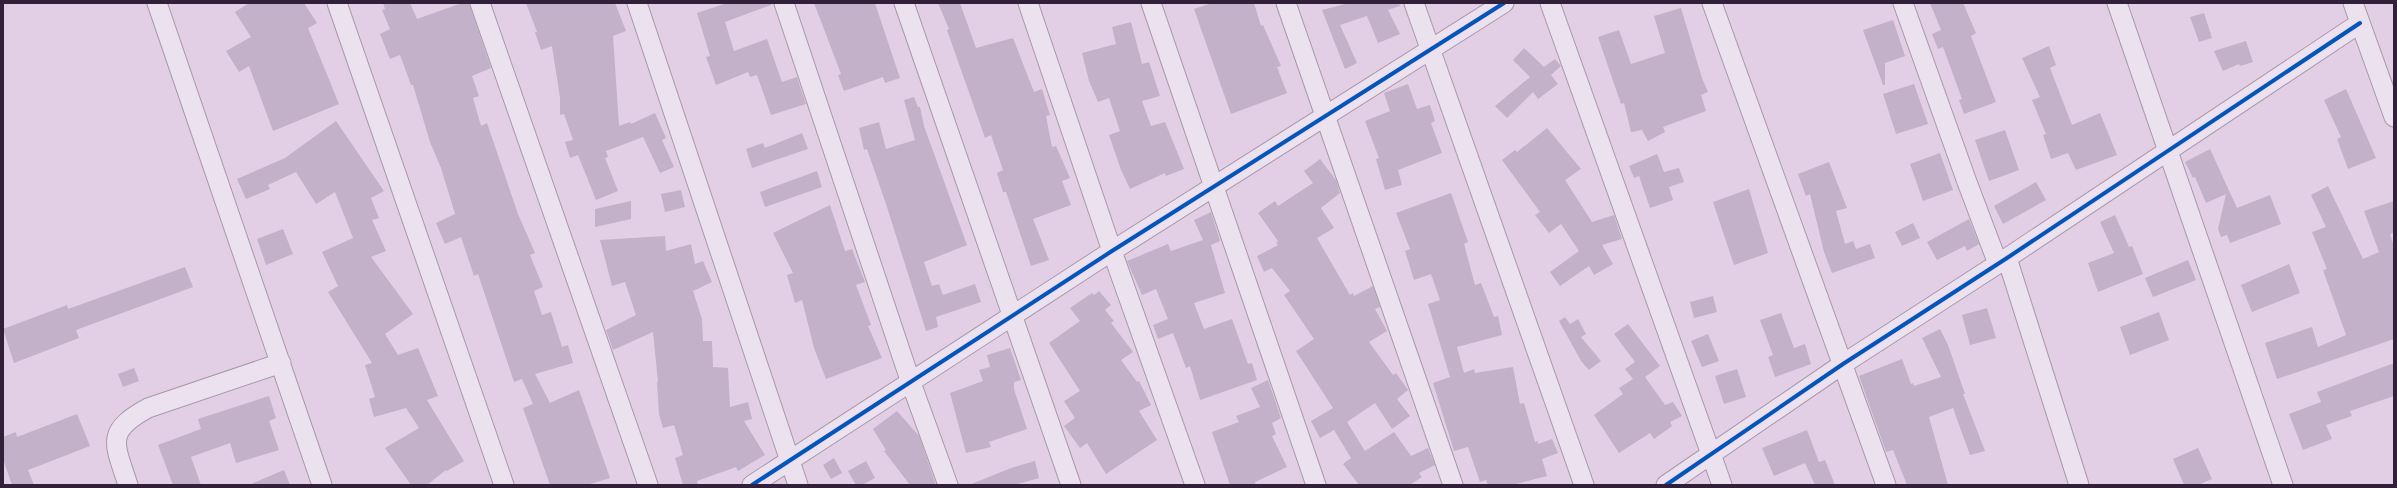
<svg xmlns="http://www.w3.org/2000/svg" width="2397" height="488" font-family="Lora,serif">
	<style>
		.building { fill: #c3b0c9 }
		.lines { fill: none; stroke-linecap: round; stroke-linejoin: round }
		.street-casing { stroke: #a898ab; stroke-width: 21 }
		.street { stroke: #ece1ee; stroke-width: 19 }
		.cycleway-casing { stroke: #f3d6f6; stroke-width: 6 }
		.cycleway { stroke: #0057b8; stroke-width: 4 }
	</style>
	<rect width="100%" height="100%" fill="#e3cfe5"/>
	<path class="building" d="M249 3H304L317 23 308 28 339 104 273 131 249 66 239 72 226 51 251 37 235 12Z
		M383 3H410L417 19 462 3H469L491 68 472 76 479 96 473 98 481 126 487 123 518 214 535 253 530 255 543 287 534 291 542 315 551 312 562 347 568 345 573 363 535 374 550 403 579 390 610 478 587 485H550L523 408 533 404 522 379 514 382 478 274 474 276 461 237 445 244 436 223 455 214 441 168 430 142 413 85H411L400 55 390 59 380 34 390 29 382 10 385 9Z
		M526 3H615L626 31 613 36 619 126 630 122 631 124 655 113 666 138 662 140 674 167 660 173 643 137 606 151 608 157 605 158 618 191 596 200 578 155 570 158 565 142 573 140 564 114 560 115V98L552 46 541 50 535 32H537Z
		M727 3H771V5L725 22 734 51 767 39 782 82 797 77 806 104 771 115 757 75 750 77 748 72 716 85 706 57 710 56 697 13Z
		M814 3H875L900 78 885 83 883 77 844 91 838 75 841 74Z
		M938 3H960L976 48 1013 38 1034 92 1042 89 1050 115 1046 116 1052 147 1056 146 1070 178 1062 181 1071 205 1033 219 1049 260 1031 266 1006 192H1003L997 173 1003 170 991 135 985 138 947 30 949 29Z
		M1212 3H1254L1261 26 1263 25 1281 66 1277 67 1287 93 1231 114 1194 9Z
		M1349 3H1399L1400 6 1388 10 1400 34 1378 43 1367 16 1340 25 1357 63 1345 69 1322 10Z
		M1930 3H1963L1976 33 1971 36 1996 102 1964 114 1959 100 1962 99 1943 47 1938 49 1932 34 1941 30Z
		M1681 8 1702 78 1708 92 1701 95 1706 111 1663 127 1665 132 1648 141 1642 130 1631 132 1624 103 1621 104 1598 37 1619 30 1631 64 1665 53 1654 16Z
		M2204 13 2212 38 2199 42 2190 17Z
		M1893 20 1905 56 1885 63V85H1883L1863 30Z
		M1131 22 1142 64 1149 62 1160 96 1142 101 1151 126 1165 122 1184 169 1166 176 1165 173 1130 189 1121 170 1109 135 1120 131 1109 98 1098 102 1089 81 1082 53 1116 44 1112 27Z
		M2246 41 2253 62 2240 66 2239 64 2223 71 2214 51Z
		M2049 46 2056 65 2050 68 2072 125 2100 113 2117 155 2076 170 2068 153 2051 159 2043 135 2046 134 2032 100 2040 97 2022 58Z
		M1524 48 1544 67 1555 59 1561 66 1551 75 1558 84 1538 99 1533 92 1507 118 1495 106 1530 77 1513 60Z
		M1408 84 1417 109 1430 105 1435 121 1431 123 1442 153 1398 170 1402 185 1385 190 1376 159 1379 158 1365 121 1390 111 1384 93Z
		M1914 84 1928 124 1896 134 1883 94Z
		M2346 89 2376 158 2348 169 2337 139 2341 137 2324 100Z
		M914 97 918 107H920L924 126 967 245 924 262 932 286 939 284 943 295 975 284 981 302 936 317 938 327 926 331 887 207 867 149 864 150 859 128 879 122 886 149 915 140 904 100Z
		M336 121 384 191 371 198 379 218 372 220 386 251 371 257 413 314 385 334 398 355 418 348 438 396 427 400 464 461 447 471 446 470 427 485H411L385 448 419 428 406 408 374 417 369 399 375 397 365 365 372 363 328 292 338 286 322 252 353 238 335 192 316 204 296 172 268 185 270 189 246 199 237 179 285 158Z
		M1547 128 1581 169 1565 180 1592 222 1614 215 1622 239 1602 245 1613 264 1594 275 1589 266 1560 286 1550 272 1579 251 1561 224 1549 233 1535 215 1540 212 1502 160 1515 150 1517 152Z
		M2005 130 2019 170 1989 181 1975 140Z
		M802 133 808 149 752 168 746 149 763 143 765 148Z
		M2210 149 2237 208 2270 195 2281 224 2230 243 2227 235 2221 237 2218 229 2226 194 2206 203 2195 177 2193 178 2185 162Z
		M1940 153 1953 190 1923 201 1910 164Z
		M1657 154 1664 172 1679 168 1684 182 1669 187 1673 200 1650 208 1639 176 1634 178 1629 166Z
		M1320 159 1336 180 1340 193 1321 208 1334 228 1317 238 1350 295 1353 293 1354 296 1373 286 1380 307 1375 309 1387 331 1369 342 1393 375 1396 373 1408 390 1397 399 1410 416 1392 429 1375 403 1347 422 1365 451 1394 432 1411 456 1428 448 1435 465 1419 473 1422 477 1410 485H1359L1343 464 1351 458 1334 430 1320 438 1311 421 1333 408 1296 351 1314 339 1284 295 1290 291 1272 268 1264 272 1257 256 1278 245 1276 243 1278 241 1258 213 1275 201 1278 206 1313 183 1304 171Z
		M1829 162 1847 208 1836 211 1845 244 1853 241 1856 249 1870 244 1875 258 1832 273 1824 252 1810 194 1806 196 1798 174Z
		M817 171 822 187 765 207 760 192Z
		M2036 182 2046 200 2003 224 1994 206Z
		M2328 186 2363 259 2379 252 2364 211 2394 201V233L2390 234 2394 246V339L2277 379 2265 343 2312 327 2318 347 2346 335 2323 270 2327 269 2312 232 2326 227 2311 195Z
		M1749 189 1768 253 1734 265 1713 202Z
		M681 190 685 207 665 212 661 194Z
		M1451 193 1468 242 1464 244 1475 285 1481 283 1494 317 1498 316 1502 335 1457 347 1464 373 1474 369 1475 373 1513 367 1520 404 1524 403 1535 442 1538 441V444L1552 439 1558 453 1542 459 1547 476 1512 485H1488L1486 480 1480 482 1468 447 1454 451 1433 383 1450 377 1428 304 1440 300 1431 274 1414 280 1405 251 1410 249 1396 213Z
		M631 201V219L595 227V209Z
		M830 205 845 251 852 249 865 282 856 285 871 325 868 326 882 358 826 379 814 348 802 300 795 303 787 275 793 273 773 233Z
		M1211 212 1220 241 1211 245 1225 293 1194 303 1204 329 1232 319 1248 364 1252 363 1257 380 1200 400 1190 366 1186 368 1173 333 1158 339 1153 325 1168 319 1156 289 1142 295 1127 261 1168 244 1171 251 1203 240 1194 220Z
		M2115 215 2129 247 2132 246 2143 274 2098 292 2088 263 2114 253 2100 222Z
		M1969 219 1979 244 1967 251 1965 246 1937 260 1927 242Z
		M1913 223 1920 238 1902 246 1895 232Z
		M283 229 293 254 266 265 257 239Z
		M665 236 666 251 691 244 695 264 703 261 712 282 693 291 702 319 703 341H712L713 367 728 368 730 407 748 402 752 419 744 421 765 455 738 471 736 467 697 481 698 485H683L675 458 683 455 674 425 663 428 659 414 657 382H658L653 332 613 350 606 330 636 315 625 282 612 286 600 240Z
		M2188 260 2196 280 2153 297 2145 278Z
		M2289 264 2300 293 2252 312 2241 285Z
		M185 267 193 287 76 330 79 338 14 363 3 329 67 305 68 309Z
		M1099 291 1111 305 1105 310 1114 321 1111 323 1133 352 1121 360 1137 382 1139 381 1151 405 1139 411 1157 440 1106 474 1087 443 1080 448 1064 426 1075 418 1064 401 1080 391 1049 343 1080 321 1070 308 1092 293 1094 295Z
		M1713 296 1717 312 1694 318 1690 302Z
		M1987 308 1996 338 1970 345 1962 315Z
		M2159 312 2169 340 2130 355 2120 327Z
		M1781 313 1794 348 1805 344 1811 364 1775 377 1768 357 1773 355 1760 320Z
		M1565 317 1570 324 1578 319 1586 334 1581 337 1601 361 1589 370 1581 361 1559 321Z
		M1628 324 1660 366 1645 377 1665 405 1673 402 1682 416 1670 422 1672 426 1654 439 1650 433 1619 453 1594 415 1623 394 1619 388 1633 379 1625 369 1635 362 1614 334Z
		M1940 329 1948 345 1965 394H1963L1985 451 1970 455 1953 408 1929 417 1948 485H1907L1893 450 1886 452 1859 376 1902 359 1911 384 1913 383 1914 386 1941 377 1922 338Z
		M1708 334 1719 361 1702 367 1691 341Z
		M1010 348 1021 380 1014 382V389L1027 429 989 442 991 447 966 453 950 393 983 381 979 370 990 367 987 355Z
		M2394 363V396L2350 411 2352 416 2326 425 2332 439 2303 450 2289 414 2321 402 2317 392Z
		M134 368 139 381 123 387 118 374Z
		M1737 369 1746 397 1724 404 1715 376Z
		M1268 380 1281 418 1272 423 1276 434 1272 436 1287 467 1255 482 1256 485H1230L1212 432 1239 422 1236 416 1260 407 1251 388Z
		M269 396 276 418 269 421 279 450 236 463 230 443 191 457 201 485H173L158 445 201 429 198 419Z
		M897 411 919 436 936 485H910L884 451 886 450 873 429Z
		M77 414 90 446 28 470 34 485H12L3 459V437L16 432 17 437Z
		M1807 430 1819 462 1825 460 1835 485H1815L1805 463 1774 476 1762 448Z
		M2198 448 2212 479 2198 485H2184L2173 459Z
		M834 458 842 473 831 479 823 465Z
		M866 461 875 478 862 485H856L848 471Z
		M1035 461 1039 478 1014 485H969L1011 468Z
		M284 470 290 485H249Z"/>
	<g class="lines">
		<defs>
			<path id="street" d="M157 3 322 485
				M337 3 504 485
				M480 3 648 485
				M637 3 798 485
				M784 3 910 380 948 485
				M904 3 1071 485
				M1028 3 1112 251 1195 485
				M1151 3 1316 485
				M1286 3 1453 485
				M1414 3 1584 485
				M1550 3 1722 485
				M1712 3 1886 485
				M1903 3 1967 182 1998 264
				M2117 3 2283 485
				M2353 3 2394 117
				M2007 258 2079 485
				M128 485C115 444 104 432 148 408L281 363
				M752 485 1112 251 1504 3
				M1666 485 1843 364 2007 258 2360 23"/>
		</defs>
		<use href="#street" class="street-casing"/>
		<use href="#street" class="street"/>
		<defs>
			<path id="cycleway" d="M752 485 1112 251 1504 3
				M1666 485 1843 364 2007 258 2360 23"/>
		</defs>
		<use href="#cycleway" class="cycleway-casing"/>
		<use href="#cycleway" class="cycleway"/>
	</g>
	<rect width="2397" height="488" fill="none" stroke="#321f3a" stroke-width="8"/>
</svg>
